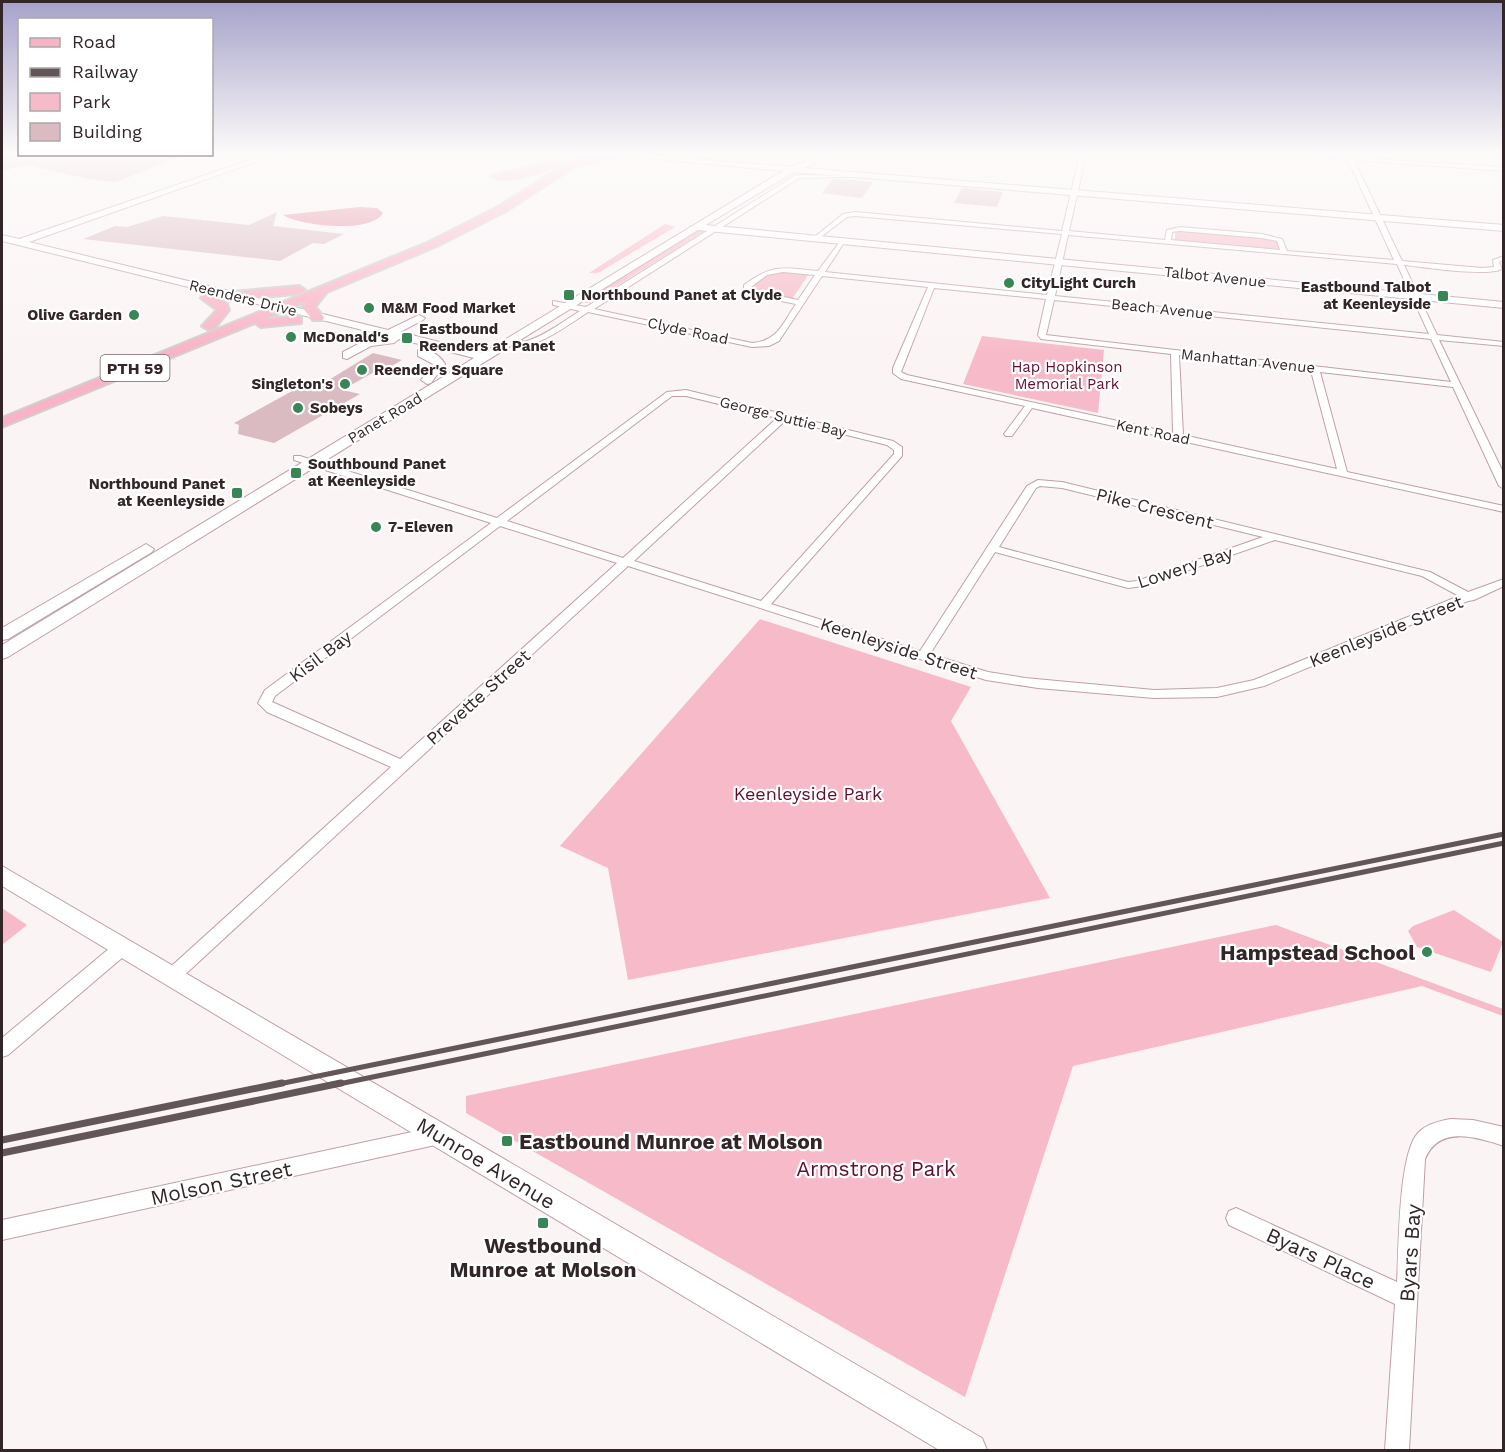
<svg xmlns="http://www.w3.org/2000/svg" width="1505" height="1452" font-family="'Work Sans',sans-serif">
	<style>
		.green { fill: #f6bac8 }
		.water { fill: #e2869e }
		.building { fill: #dbbbc2 }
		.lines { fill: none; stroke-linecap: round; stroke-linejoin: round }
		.street-casing { stroke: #bfa0a7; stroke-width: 2 }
		.secondary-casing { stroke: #bfa0a7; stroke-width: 2 }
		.primary-casing { stroke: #d2cfd0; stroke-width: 4 }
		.street { fill: #fff; fill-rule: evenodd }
		.secondary { fill: #fff; fill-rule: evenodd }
		.primary { fill: #f8b3c6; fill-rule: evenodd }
		.rail-far1 { stroke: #625659; stroke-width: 5 }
		.rail { stroke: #625659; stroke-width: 7 }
		.poi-dot { fill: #388655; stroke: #fff; stroke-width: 2 }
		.labels { text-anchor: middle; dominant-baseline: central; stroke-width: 4.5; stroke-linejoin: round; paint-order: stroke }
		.far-street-label { font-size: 15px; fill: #332629; stroke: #fff }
		.far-poi-label { font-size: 15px; font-weight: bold; fill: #332629; stroke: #fff; text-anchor: start }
		.far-park-label { font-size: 15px; fill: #600e2e; stroke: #fff }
		.shield { fill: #fff; stroke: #706769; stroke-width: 1.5 }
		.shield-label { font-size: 16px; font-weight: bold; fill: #332629 }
		.street-label { font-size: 18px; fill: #332629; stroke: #fff }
		.park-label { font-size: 18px; fill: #600e2e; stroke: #fff }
		.near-poi-label { font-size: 21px; font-weight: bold; fill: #332629; stroke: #fff; text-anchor: end }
		.near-street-label { font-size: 21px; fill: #332629; stroke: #fff }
		.near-park-label { font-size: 21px; fill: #600e2e; stroke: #fff }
	</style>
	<rect width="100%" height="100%" fill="#fbf4f5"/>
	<path class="green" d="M665 224 675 227 598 273H589Z
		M694 231H705L589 303 579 302Z
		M1179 231 1264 237 1279 243 1281 249 1180 242 1175 240V233Z
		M782 271 809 274 792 299 753 290 752 287 769 273Z
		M982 336 1104 350 1098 413 963 384Z
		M760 619 971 687 951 721 1050 898 628 980 608 868 560 846Z
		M2 908 27 925 2 945Z
		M1454 910 1503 942 1491 972 1417 947 1408 931 1413 926Z
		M1276 925 1503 1009V1016L1422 986 1073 1066 965 1397 466 1113V1096Z"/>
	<path class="water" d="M360 207 377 208 383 213C371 234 301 226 283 215Z"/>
	<path class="building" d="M2 154H184V155L116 182 89 179 26 165 2 171Z
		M833 179H840L873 182 862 198 822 193Z
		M962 188 1003 192 997 207 954 203Z
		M277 212 273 226 344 234 324 244 313 243 280 261 83 239 115 226 127 227 163 216 249 225Z
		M373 353 402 360 383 371 378 370 342 390 360 394 274 443 238 434 239 425 234 423 303 385 322 384Z"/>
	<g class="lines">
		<defs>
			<path id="street" d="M1080 154H1086L1069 231 1165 240 1167 230 1180 227 1262 234 1282 239 1287 251 1394 260 1348 160 1287 154 1504 167V171L1354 160 1402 261 1482 268 1494 267 1493 260 1504 256V260L1499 262 1502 269C1486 277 1424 267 1404 265L1437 335 1504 342V346L1439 340 1504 474V489L1499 486 1453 387 1320 372 1347 472 1504 506V512L1032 408 1012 436H1006L1004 434 1025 406 901 379 893 373V368L928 287 822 276 779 341 769 346 752 347 588 312C568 325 527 357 504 343 511 339 519 343 527 341 546 335 564 321 580 311L553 305V301L586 307 796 175 885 176 799 178 594 309 752 343C778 341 782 324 796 304L751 295 744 289V285C774 263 783 268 818 271L842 239 845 241 825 272 1047 295 1062 234 855 216 847 217 817 240 812 239 843 214 855 212 1062 231ZM1180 231 1262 238 1277 241 1280 250 1171 240 1172 232ZM1068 235 1397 264 1429 334 1055 296ZM783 272 815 275 798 300 756 291 751 287 767 275ZM934 288 1046 299 1038 335 1041 339 1171 354 1173 433 907 375 901 372ZM1054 300 1431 339 1451 382 1046 335ZM1179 355 1311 371 1337 469 1183 435Z
				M686 390 893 441 902 447V456L771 604 920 651 1027 486 1038 480 1062 482 1430 572 1468 592 1504 579V586L1474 600 1468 601 1264 686 1217 697 1154 698 1038 688 986 680 628 566 178 981 172 983 166 981 163 976 166 971 391 767 267 712 258 703 265 690 491 523 294 460V456H300L497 518 667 392ZM672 396H686L777 418 623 558 507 521ZM786 420 887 445 894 450V454L761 601 634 561ZM1040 486 1062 488 1263 537 1137 581 1128 582 999 547 1036 488ZM500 526 617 563 400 759 272 702 275 696ZM1275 540 1422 576 1459 596 1254 680 1217 688 1154 690 1025 678 988 672 930 654 995 552 1128 588 1143 586Z
				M123 940 129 942 131 947 129 952 8 1055 2 1057V1038L117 942Z
				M1451 1119 1473 1120 1504 1127V1146C1476 1137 1439 1125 1425 1159L1409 1450H1385L1395 1304 1229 1225 1226 1218 1229 1211 1236 1208 1397 1282C1399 1251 1398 1154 1418 1133 1426 1124 1439 1121 1451 1119Z
				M440 1126 447 1128 450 1135 447 1142 440 1144 2 1240V1220Z"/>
			<path id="secondary" d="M267 154H278L29 242 388 330 419 315 425 318 423 320 400 332 483 353 783 171 607 154H638L792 167 824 154H835L804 168 1504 225V231L794 172 706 225 1504 302V308L698 230 8 657 2 659V645L474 358 399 339 394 343 371 346 347 359 343 358V352L364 341 380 338 379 334 2 241V235L19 239Z
				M418 350C429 348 440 355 445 364L431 383 427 384 421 380 433 364 418 356Z
				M146 544 154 549 152 552 8 639 2 640V628Z
				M2 866 982 1438 987 1450H939L2 886Z"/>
			<path id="primary" d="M582 154H592L588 158 604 154 631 155 600 160 572 168 506 211 437 246 327 292 315 307 324 317 323 320H313L302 307 307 301 264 319 296 316 301 317V323L261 327 255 323 2 427V418L429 242 498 207Z
				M557 160 562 163 560 165C545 170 506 185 492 176Z
				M299 286 305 290 303 293 233 300 227 296 233 292Z
				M207 294 226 302 229 310 214 329 209 330 202 326 217 310 201 298Z"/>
		</defs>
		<use href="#street" class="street-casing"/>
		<use href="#secondary" class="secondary-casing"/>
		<use href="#primary" class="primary-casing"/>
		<use href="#street" class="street"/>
		<use href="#secondary" class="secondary"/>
		<use href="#primary" class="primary"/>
		<path class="rail-far1" d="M274 1085 1504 834
			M334 1085 1504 843"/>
		<path class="rail" d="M2 1140 282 1083
			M2 1153 341 1083"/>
	</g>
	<linearGradient id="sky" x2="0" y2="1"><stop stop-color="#a5a2ca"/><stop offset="0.43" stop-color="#fdfafa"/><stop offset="1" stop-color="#fdfafa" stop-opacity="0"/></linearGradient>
	<rect width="1505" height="357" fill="url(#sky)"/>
	<g class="poi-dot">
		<circle cx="1009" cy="283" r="6"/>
		<rect x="563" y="289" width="12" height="12" rx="3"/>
		<rect x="1437" y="290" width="12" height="12" rx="3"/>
		<circle cx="369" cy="308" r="6"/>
		<circle cx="134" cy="315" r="6"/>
		<circle cx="291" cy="337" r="6"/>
		<rect x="401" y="332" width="12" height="12" rx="3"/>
		<circle cx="362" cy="370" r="6"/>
		<circle cx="345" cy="384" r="6"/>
		<circle cx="298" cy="408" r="6"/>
		<rect x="290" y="467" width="12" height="12" rx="3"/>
		<rect x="231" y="487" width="12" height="12" rx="3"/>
		<circle cx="376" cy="527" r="6"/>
		<circle cx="1427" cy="952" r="6"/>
		<rect x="501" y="1135" width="12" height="12" rx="3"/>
		<rect x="537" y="1217" width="12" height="12" rx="3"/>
	</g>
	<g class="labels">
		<g class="far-street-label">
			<text transform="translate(1215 277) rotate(6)">Talbot Avenue</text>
			<text transform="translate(243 298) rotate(14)">Reenders Drive</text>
			<text transform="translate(1162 309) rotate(6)">Beach Avenue</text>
			<text transform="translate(688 331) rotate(12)">Clyde Road</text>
			<text transform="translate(1248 361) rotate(6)">Manhattan Avenue</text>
			<text transform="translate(783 417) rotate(14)">George Suttie Bay</text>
			<text transform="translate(385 418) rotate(-31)">Panet Road</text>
			<text transform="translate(1153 432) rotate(12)">Kent Road</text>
		</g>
		<g class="far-poi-label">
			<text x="1021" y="283">CityLight Curch</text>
			<text x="1431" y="287" text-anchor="end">Eastbound Talbot<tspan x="1431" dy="17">at Keenleyside</tspan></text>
			<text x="581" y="295">Northbound Panet at Clyde</text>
			<text x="381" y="308">M&amp;M Food Market</text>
			<text x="122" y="315" text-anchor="end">Olive Garden</text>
			<text x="419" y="329">Eastbound<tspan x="419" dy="17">Reenders at Panet</tspan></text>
			<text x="303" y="337">McDonald's</text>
			<text x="374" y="370">Reender's Square</text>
			<text x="333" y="384" text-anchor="end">Singleton's</text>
			<text x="310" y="408">Sobeys</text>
			<text x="308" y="464">Southbound Panet<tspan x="308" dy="17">at Keenleyside</tspan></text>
			<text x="225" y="484" text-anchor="end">Northbound Panet<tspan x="225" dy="17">at Keenleyside</tspan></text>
			<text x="388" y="527">7-Eleven</text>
		</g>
		<g class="far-park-label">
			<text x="1067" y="367">Hap Hopkinson<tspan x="1067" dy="17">Memorial Park</tspan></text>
		</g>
		<rect class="shield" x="100.5" y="355" width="69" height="26" rx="4.5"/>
		<g class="shield-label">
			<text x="135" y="368">PTH 59</text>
		</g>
		<g class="street-label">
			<text transform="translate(1155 508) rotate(14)">Pike Crescent</text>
			<text transform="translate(1185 567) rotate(-18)">Lowery Bay</text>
			<text transform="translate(1386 631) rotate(-22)">Keenleyside Street</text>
			<text transform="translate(899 648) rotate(18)">Keenleyside Street</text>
			<text transform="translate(320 656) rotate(-37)">Kisil Bay</text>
			<text transform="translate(478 697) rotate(-42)">Prevette Street</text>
		</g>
		<g class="park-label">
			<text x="808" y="793">Keenleyside Park</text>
		</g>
		<g class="near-poi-label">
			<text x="1415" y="952">Hampstead School</text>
			<text x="519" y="1141" text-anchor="start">Eastbound Munroe at Molson</text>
			<text x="543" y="1245" text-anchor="middle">Westbound<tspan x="543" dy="24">Munroe at Molson</tspan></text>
		</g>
		<g class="near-street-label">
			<text transform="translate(486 1163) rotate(31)">Munroe Avenue</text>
			<text transform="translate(221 1183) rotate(-12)">Molson Street</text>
			<text transform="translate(1410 1253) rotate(-86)">Byars Bay</text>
			<text transform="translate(1321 1258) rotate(25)">Byars Place</text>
		</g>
		<g class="near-park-label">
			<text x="876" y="1168">Armstrong Park</text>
		</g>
	</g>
	<rect width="1505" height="1452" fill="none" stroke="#332629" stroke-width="6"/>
	<rect x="18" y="18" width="195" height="138" fill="#ffffff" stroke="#ada8a9" stroke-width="1.5"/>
	<rect x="30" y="38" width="30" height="9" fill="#f8b3c6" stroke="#ada8a9" stroke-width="1.5"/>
	<text x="72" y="48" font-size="18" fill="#332629">Road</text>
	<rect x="30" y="68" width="30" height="9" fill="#625659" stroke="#ada8a9" stroke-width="1.5"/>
	<text x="72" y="78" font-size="18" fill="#332629">Railway</text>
	<rect x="30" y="93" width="30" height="18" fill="#f6bac8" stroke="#ada8a9" stroke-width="1.5"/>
	<text x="72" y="108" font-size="18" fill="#332629">Park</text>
	<rect x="30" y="123" width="30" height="18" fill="#dbbbc2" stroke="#ada8a9" stroke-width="1.5"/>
	<text x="72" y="138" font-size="18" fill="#332629">Building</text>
</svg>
